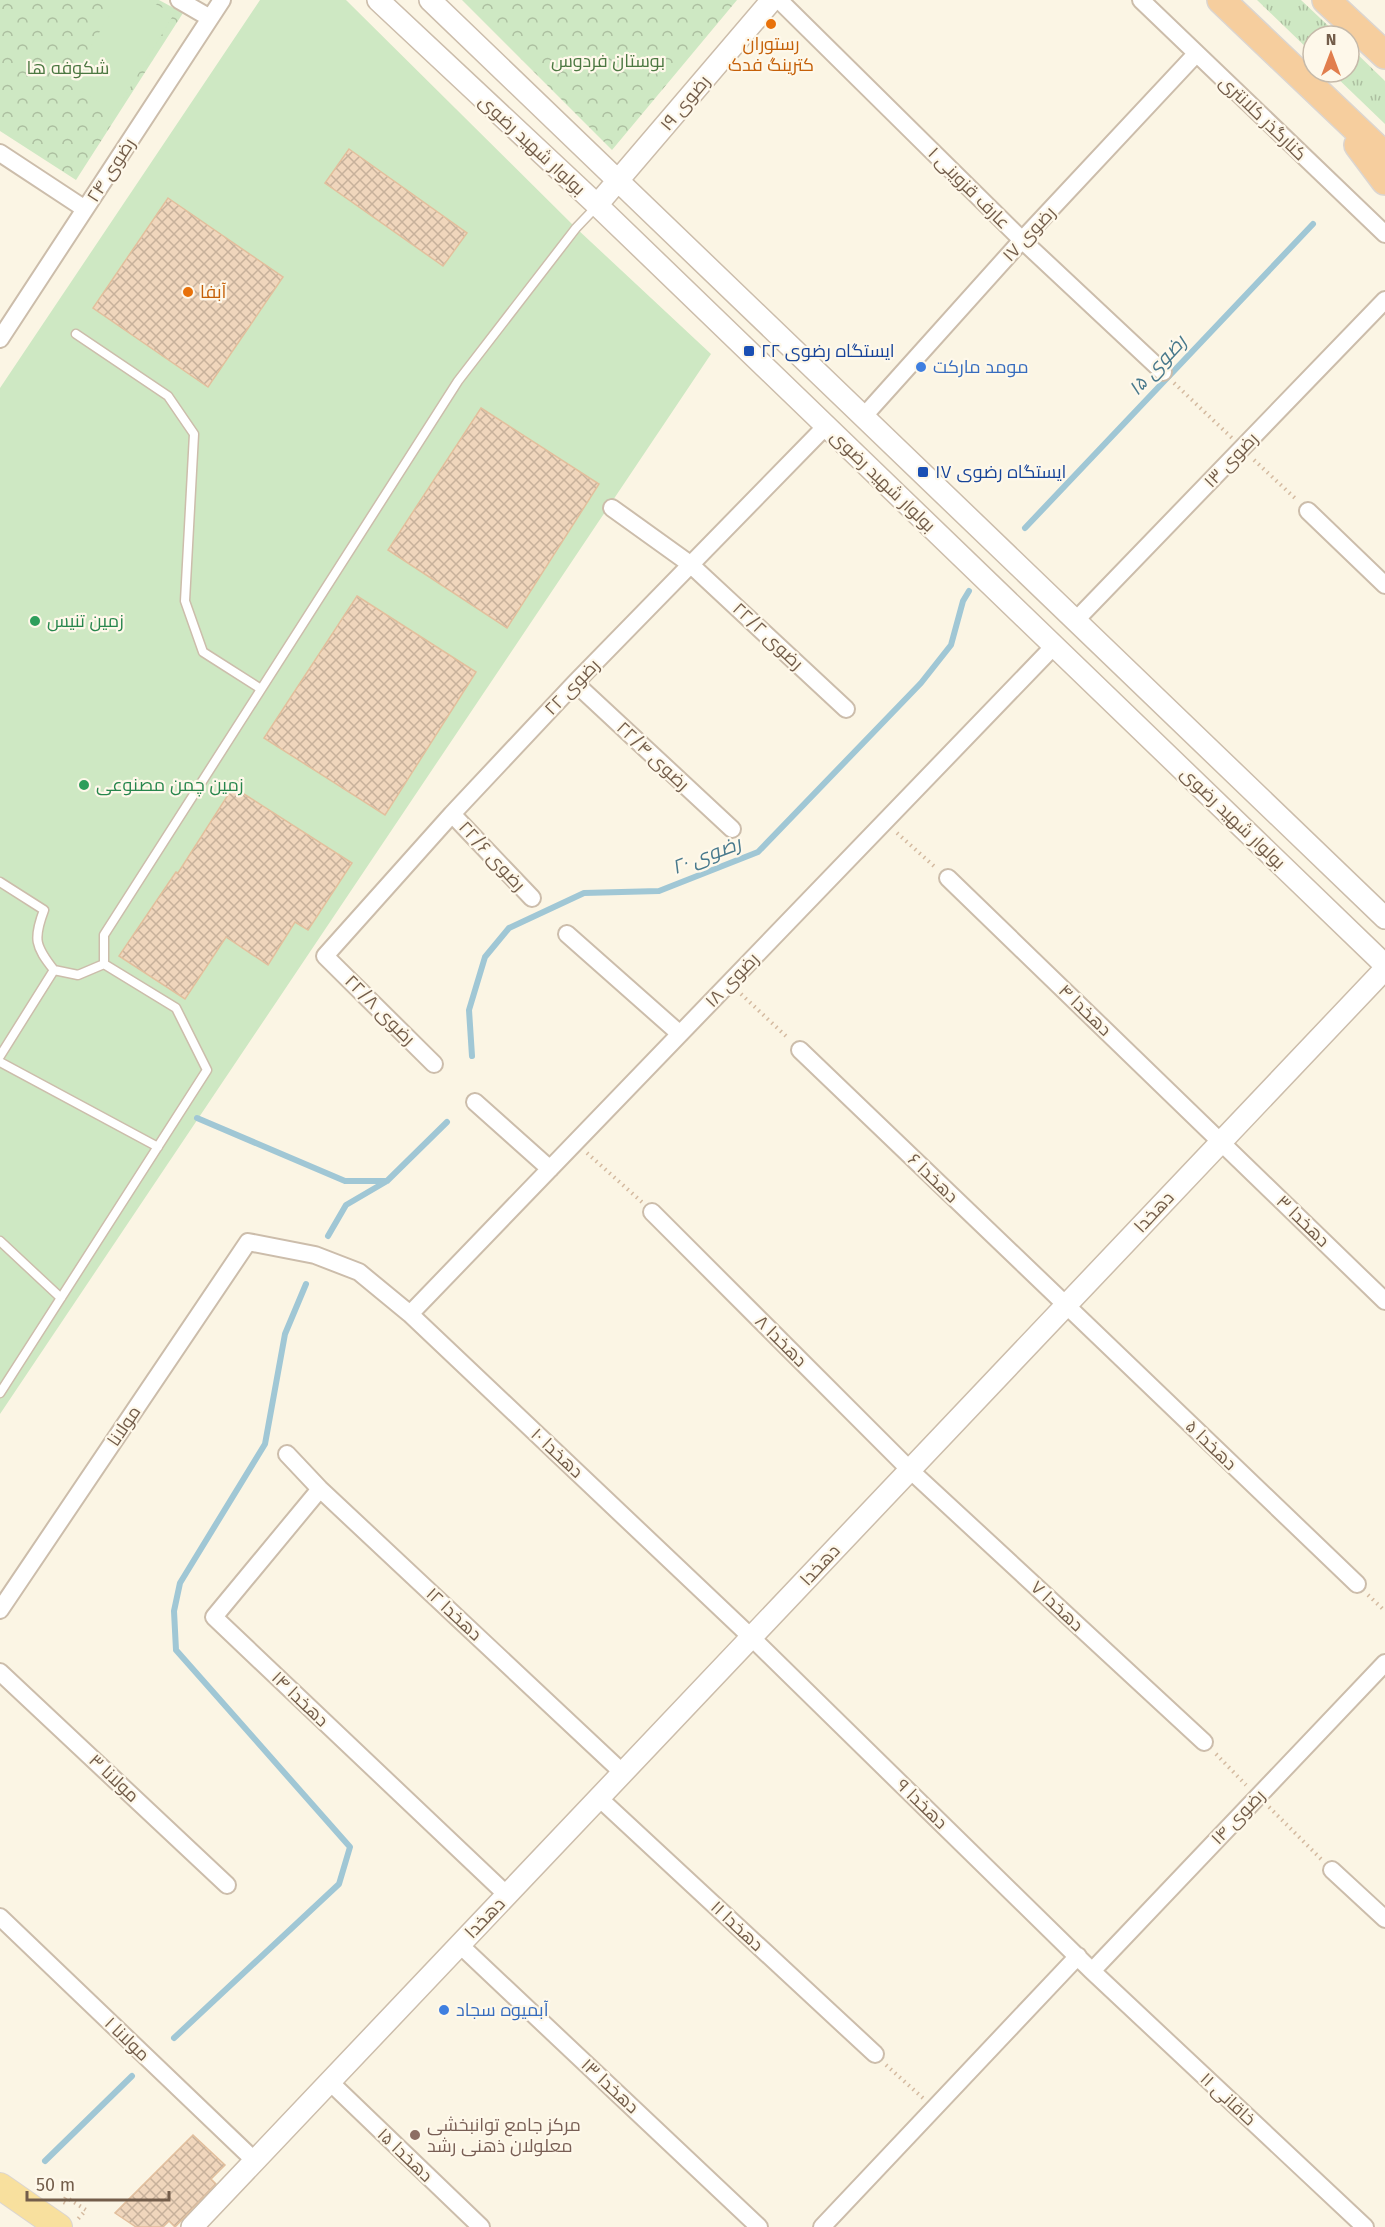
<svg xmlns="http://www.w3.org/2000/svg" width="1385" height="2227" font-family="'Fira Sans',Cairo,sans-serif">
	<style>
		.grass { fill: url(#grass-tufts) }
		.park { fill: url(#park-crowns) }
		.pitch { fill: #cee8c3 }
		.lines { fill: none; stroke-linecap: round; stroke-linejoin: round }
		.stream { stroke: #a0c7d5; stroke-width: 6 }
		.building { fill: url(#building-cross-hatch); stroke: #e2bf9d; stroke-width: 1.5 }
		.service-casing { stroke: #ccbdab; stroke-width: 11 }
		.minor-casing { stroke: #ccbdab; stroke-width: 20 }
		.tertiary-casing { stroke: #ccbdab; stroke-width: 24 }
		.primary-casing { stroke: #dbd5d0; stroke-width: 28 }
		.trunk-casing { stroke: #dbd5d0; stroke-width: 30 }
		.path { stroke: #d4baa0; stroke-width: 4; stroke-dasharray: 1.5 4.5; stroke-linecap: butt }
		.service { stroke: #fff; stroke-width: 8 }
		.minor { stroke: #fff; stroke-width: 16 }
		.tertiary { stroke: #fff; stroke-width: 21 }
		.primary { stroke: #f8e09e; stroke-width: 26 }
		.trunk { stroke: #f6ce9e; stroke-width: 27 }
		.food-dot { fill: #e8710a; stroke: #fef8ea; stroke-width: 2 }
		.transit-dot { fill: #1a4fb4; stroke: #fef8ea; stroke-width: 2 }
		.shop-dot { fill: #3f7fe0; stroke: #fef8ea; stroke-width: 2 }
		.leisure-dot { fill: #2e9e5b; stroke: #fef8ea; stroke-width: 2 }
		.education-dot { fill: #8d6e63; stroke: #fef8ea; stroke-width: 2 }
		.labels { text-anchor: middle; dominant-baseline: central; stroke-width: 4.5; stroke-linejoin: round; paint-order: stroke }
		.food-label { font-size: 18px; fill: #c56008; stroke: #fef8ea }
		.park-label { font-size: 18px; fill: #4c7842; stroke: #fef8ea }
		.street-label { font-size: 18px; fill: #735d4a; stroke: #fef8ea }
		.transit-label { font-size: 18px; fill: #164399; stroke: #fef8ea; text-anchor: start }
		.shop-label { font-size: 18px; fill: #366cbe; stroke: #fef8ea; text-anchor: start }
		.leisure-label { font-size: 18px; fill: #27864d; stroke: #fef8ea; text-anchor: start }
		.education-label { font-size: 18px; fill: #785e54; stroke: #fef8ea; text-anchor: start }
		.water-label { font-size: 20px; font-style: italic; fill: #48798c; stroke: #fef8ea }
	</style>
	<defs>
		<pattern id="grass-tufts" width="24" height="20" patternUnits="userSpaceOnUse" patternTransform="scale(1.5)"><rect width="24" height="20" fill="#cee8c3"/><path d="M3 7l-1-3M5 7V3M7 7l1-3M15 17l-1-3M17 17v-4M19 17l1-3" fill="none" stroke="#acbfa0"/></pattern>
		<pattern id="park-crowns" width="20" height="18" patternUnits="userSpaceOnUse" patternTransform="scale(1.5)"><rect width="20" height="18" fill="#cee8c3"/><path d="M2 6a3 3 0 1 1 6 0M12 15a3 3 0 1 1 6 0" fill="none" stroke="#acbfa0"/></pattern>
		<pattern id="building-cross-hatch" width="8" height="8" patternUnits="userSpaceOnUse" patternTransform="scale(1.5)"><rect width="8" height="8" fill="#f0d6bc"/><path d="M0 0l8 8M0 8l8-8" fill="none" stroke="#c7b19b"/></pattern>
	</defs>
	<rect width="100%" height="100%" fill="#fbf5e4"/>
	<path class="grass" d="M1257 0H1301L1339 36H1313V54Z
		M1349 46 1385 81V124L1331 72H1349Z"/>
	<path class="park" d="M0 0H159L183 13 76 180 0 131Z
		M462 0H737L612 150Z"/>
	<path class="pitch" d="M119 0H148L174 14 116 111 68 84Z
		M260 0H346L576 228 711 354 0 1414V388Z"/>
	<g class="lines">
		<path class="stream" d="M1025 528 1313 224
			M472 1056 469 1010 485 957 509 928 584 893 659 891 758 852 921 683 951 645 963 601 969 591
			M197 1118 345 1181H387
			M328 1236 346 1205 387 1181 447 1122
			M174 2038 339 1884 350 1847 176 1650 174 1611 180 1583 265 1444 285 1334 306 1284
			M45 2161 132 2076"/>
	</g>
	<path class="building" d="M349 149 467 233 443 266 325 183Z
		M168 198 283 277 208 387 93 308Z
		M481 408 599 484 507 628 388 550Z
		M357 596 476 672 385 815 264 738Z
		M233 787 352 863 308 930 295 922 268 965 226 937 185 999 119 956 176 872 178 873Z
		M193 2135 225 2165 211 2179 216 2184 175 2227 169 2221 163 2227H136L115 2213Z"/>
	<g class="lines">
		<defs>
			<path id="service" d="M76 334 168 396 194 434 185 601 203 652 261 689
				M0 882 44 910C33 939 35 946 54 970L78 975 104 964V935L458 381 576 228 597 206
				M0 1056 54 970
				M0 1062 158 1147
				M0 1241 61 1298
				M0 1393 207 1070 176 1008 104 964"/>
			<path id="minor" d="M179 0 210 18
				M779 0 1022 240 1163 372
				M1141 0 1385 234
				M0 153 85 209
				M0 339 222 0
				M864 416 1022 240 1196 54
				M612 508 690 564 846 709
				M1308 511 1385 585
				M1076 620 1385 300
				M575 683 732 829
				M452 814 532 898
				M948 878 1385 1301
				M567 934 680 1034
				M800 1050 1357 1584
				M434 1064 325 956 452 814 575 683 826 426
				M475 1102 550 1169
				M652 1212 910 1470 1204 1742
				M410 1314 1054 646
				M287 1454 320 1489 623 1773
				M320 1489 214 1617 507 1895
				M0 1610 248 1242 315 1255 359 1272 410 1314 751 1637 1092 1971 1365 2227
				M0 1672 227 1885
				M599 1798 875 2054
				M1332 1870 1385 1919
				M0 1917 255 2161
				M460 1945 759 2227
				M1092 1971 1385 1663
				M330 2082 481 2227
				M822 2227 1078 1956"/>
			<path id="tertiary" d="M378 0 597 205 1385 965
				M430 0 1385 918
				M597 205 772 0
				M192 2227 1385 969"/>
			<path id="primary" d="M0 2186 59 2227"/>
			<path id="trunk" d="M1221 0 1385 156
				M1326 0 1385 55
				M1358 145 1385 181"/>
		</defs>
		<use href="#service" class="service-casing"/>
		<use href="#minor" class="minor-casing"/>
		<use href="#tertiary" class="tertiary-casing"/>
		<use href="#primary" class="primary-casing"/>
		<use href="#trunk" class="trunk-casing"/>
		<path class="path" d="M1174 383 1232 438
			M1254 460 1297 500
			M897 833 936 868
			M741 994 788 1038
			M587 1153 642 1202
			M1368 1595 1385 1611
			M1216 1754 1246 1785
			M1269 1807 1321 1859
			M886 2065 923 2098
			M65 2203 63 2202 66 2197 86 2210 78 2219"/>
		<use href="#service" class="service"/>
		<use href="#minor" class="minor"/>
		<use href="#tertiary" class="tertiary"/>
		<use href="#primary" class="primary"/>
		<use href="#trunk" class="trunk"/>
	</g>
	<g class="food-dot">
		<circle cx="771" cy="24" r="6"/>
		<circle cx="188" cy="292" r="6"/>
	</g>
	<g class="transit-dot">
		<rect x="743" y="345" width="12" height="12" rx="3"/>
		<rect x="917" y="466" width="12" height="12" rx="3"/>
	</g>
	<g class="shop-dot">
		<circle cx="921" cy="367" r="6"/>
		<circle cx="444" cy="2010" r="6"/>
	</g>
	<g class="leisure-dot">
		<circle cx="35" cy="621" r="6"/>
		<circle cx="84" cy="785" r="6"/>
	</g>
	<circle class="education-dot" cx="415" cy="2135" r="6"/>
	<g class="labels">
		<g class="food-label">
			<text x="771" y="44">رستوران<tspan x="771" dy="21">کترینگ فدک</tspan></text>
			<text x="200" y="292" text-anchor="start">آبفا</text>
		</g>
		<g class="park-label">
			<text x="608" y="61">بوستان فردوس</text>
			<text x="68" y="68">شکوفه ها</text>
		</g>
		<g class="street-label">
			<text transform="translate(685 103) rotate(-50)">رضوی ۱۹</text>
			<text transform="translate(1263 118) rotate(44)">کنارگذر کلانتری</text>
			<text transform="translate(532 145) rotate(43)">بولوار شهید رضوی</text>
			<text transform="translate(111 170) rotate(-57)">رضوی ۲۴</text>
			<text transform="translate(969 188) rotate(45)">عارف قزوینی ۱</text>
			<text transform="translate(1029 234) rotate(-47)">رضوی ۱۷</text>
			<text transform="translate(1231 460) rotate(-46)">رضوی ۱۳</text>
			<text transform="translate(883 481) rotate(44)">بولوار شهید رضوی</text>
			<text transform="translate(768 636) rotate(43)">رضوی ۲۲/۲</text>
			<text transform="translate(572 687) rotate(-46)">رضوی ۲۲</text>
			<text transform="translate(653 756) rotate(43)">رضوی ۲۲/۴</text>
			<text transform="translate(1233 818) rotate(44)">بولوار شهید رضوی</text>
			<text transform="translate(492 856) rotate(47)">رضوی ۲۲/۶</text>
			<text transform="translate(732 980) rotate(-46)">رضوی ۱۸</text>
			<text transform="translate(380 1010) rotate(45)">رضوی ۲۲/۸</text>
			<text transform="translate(1085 1010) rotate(44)">دهخدا ۴</text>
			<text transform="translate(933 1178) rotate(44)">دهخدا ۶</text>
			<text transform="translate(1154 1212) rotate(-47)">دهخدا</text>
			<text transform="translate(1303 1221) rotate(44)">دهخدا ۳</text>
			<text transform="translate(781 1341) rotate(45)">دهخدا ۸</text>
			<text transform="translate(124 1426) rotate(-56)">مولانا</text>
			<text transform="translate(1211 1445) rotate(44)">دهخدا ۵</text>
			<text transform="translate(557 1453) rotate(43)">دهخدا ۱۰</text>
			<text transform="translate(820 1565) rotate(-47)">دهخدا</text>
			<text transform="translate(1057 1606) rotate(43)">دهخدا ۷</text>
			<text transform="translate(454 1614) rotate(43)">دهخدا ۱۲</text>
			<text transform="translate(300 1699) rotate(44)">دهخدا ۱۴</text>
			<text transform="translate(114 1778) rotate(43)">مولانا ۳</text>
			<text transform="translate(922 1804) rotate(44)">دهخدا ۹</text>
			<text transform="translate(1238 1817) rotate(-46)">رضوی ۱۴</text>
			<text transform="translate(485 1918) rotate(-46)">دهخدا</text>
			<text transform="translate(737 1926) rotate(43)">دهخدا ۱۱</text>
			<text transform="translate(127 2039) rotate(44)">مولانا ۱</text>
			<text transform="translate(610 2086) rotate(43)">دهخدا ۱۳</text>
			<text transform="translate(1228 2099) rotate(43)">خاقانی ۱۱</text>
			<text transform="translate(405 2155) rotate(44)">دهخدا ۱۵</text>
		</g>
		<g class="transit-label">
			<text x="761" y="351">ایستگاه رضوی ۲۲</text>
			<text x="935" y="472">ایستگاه رضوی ۱۷</text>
		</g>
		<g class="shop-label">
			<text x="933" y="367">مومد مارکت</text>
			<text x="456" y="2010">آبمیوه سجاد</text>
		</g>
		<g class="leisure-label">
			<text x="47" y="621">زمین تنیس</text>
			<text x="96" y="785">زمین چمن مصنوعی</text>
		</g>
		<g class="education-label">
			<text x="427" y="2125">مرکز جامع توانبخشی<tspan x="427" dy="21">معلولان ذهنی رشد</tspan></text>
		</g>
		<g class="water-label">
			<text transform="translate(1157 365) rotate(-47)">رضوی ۱۵</text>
			<text transform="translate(706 855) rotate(-21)">رضوی ۲۰</text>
		</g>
	</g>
	<g transform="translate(1331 54)"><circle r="28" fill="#fef8ea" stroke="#c6baaa" stroke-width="1.5"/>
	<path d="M0-4.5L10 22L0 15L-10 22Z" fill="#e17e4d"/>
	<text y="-9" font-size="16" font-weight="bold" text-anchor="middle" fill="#735d4a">N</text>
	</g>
	<path d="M27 2191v9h142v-9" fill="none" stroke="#735d4a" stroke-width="3"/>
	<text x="36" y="2191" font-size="18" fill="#735d4a" stroke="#fef8ea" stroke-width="4.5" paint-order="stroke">50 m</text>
</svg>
